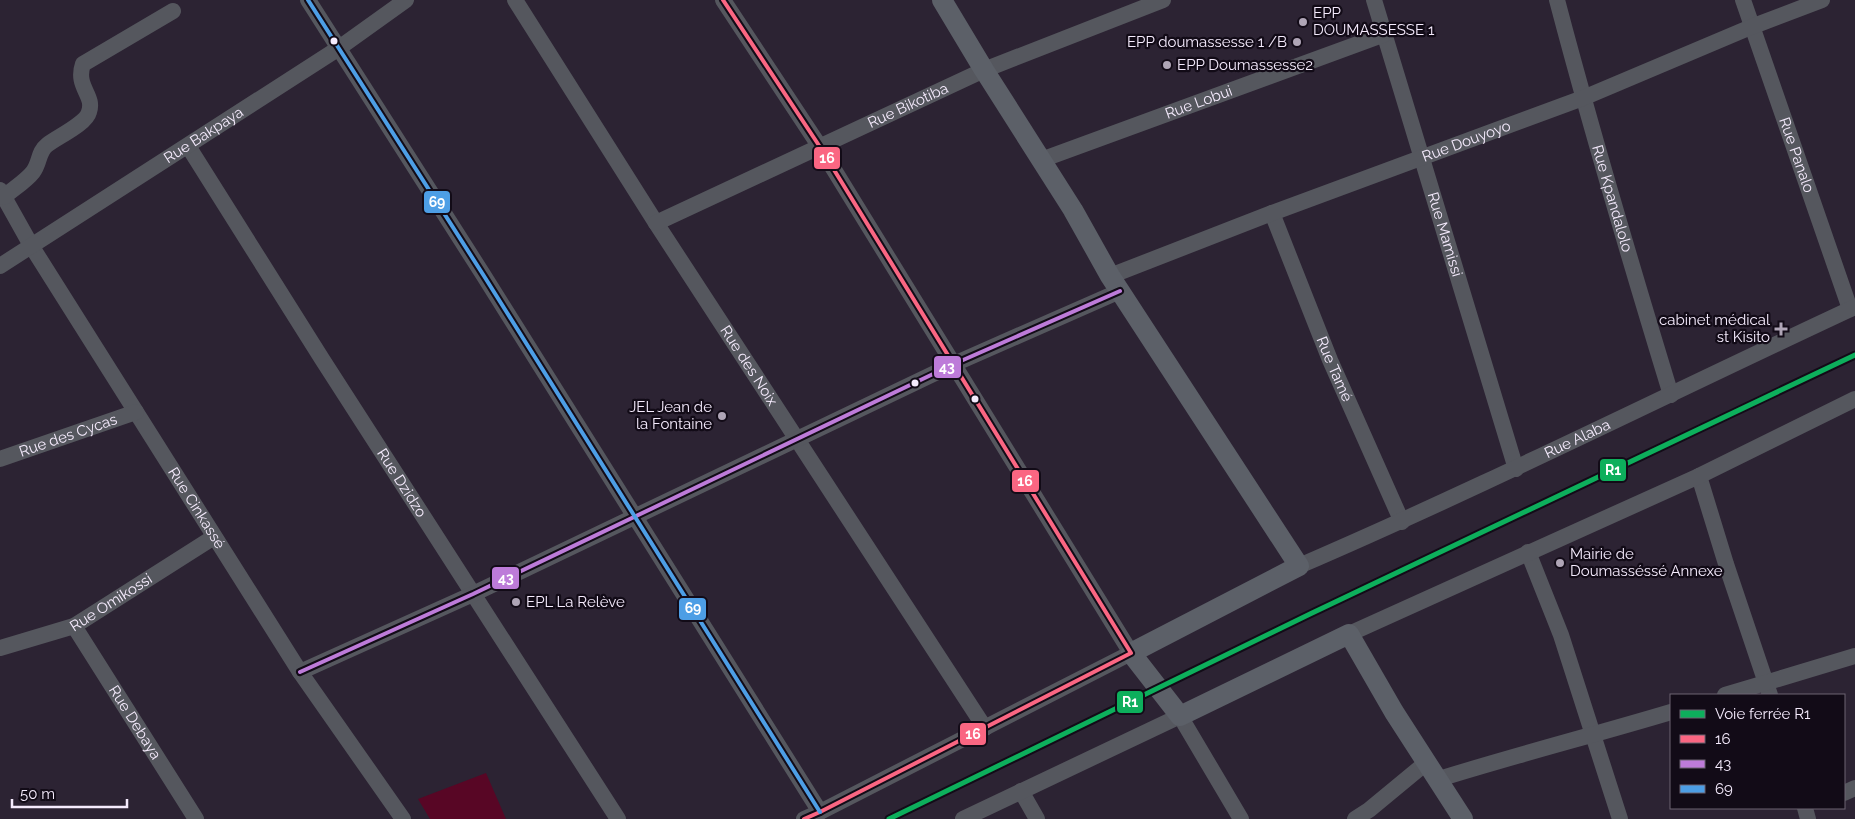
<svg xmlns="http://www.w3.org/2000/svg" width="1855" height="819" font-family="Raleway,sans-serif">
	<style>
		.green { fill: #580625 }
		.lines { fill: none; stroke-linecap: round; stroke-linejoin: round }
		.minor { stroke: #55575e; stroke-width: 16 }
		.major { stroke: #5c6068; stroke-width: 20 }
		.bus-1-casing { stroke: #120b17; stroke-width: 8 }
		.bus-2-casing { stroke: #120b17; stroke-width: 8 }
		.bus-3-casing { stroke: #120b17; stroke-width: 8 }
		.bus-1 { stroke: #fa6682; stroke-width: 4 }
		.bus-2 { stroke: #bd7bd9; stroke-width: 4 }
		.bus-3 { stroke: #4d9ee5; stroke-width: 4 }
		.rail-1-casing { stroke: #120b17; stroke-width: 9 }
		.rail-1 { stroke: #0daf5c; stroke-width: 5 }
		.poi-dot { fill: #afa5b6; stroke: #120b17; stroke-width: 2 }
		.bus-dot { fill: #f5ebfd; stroke: #120b17; stroke-width: 2 }
		.labels { text-anchor: middle; dominant-baseline: central; stroke-width: 4.5; stroke-linejoin: round; paint-order: stroke }
		.poi-label { font-size: 15px; fill: #f5ebfd; stroke: #120b17; text-anchor: start }
		.street-label { font-size: 15px; fill: #f5ebfd; stroke: #120b17 }
		.line-badge { stroke: #120b17; stroke-width: 2 }
		.badge-label { font-size: 14px; text-anchor: middle; font-weight: bold; fill: #fff }
	</style>
	<rect width="100%" height="100%" fill="#2c2333"/>
	<path class="green" d="M486 773 506 819H430L418 799Z"/>
	<g class="lines">
		<g class="minor">
			<path d="M308 0 484 276 820 812"/>
			<path id="s1" d="M515 0 656 223 985 728"/>
			<path d="M723 0 820 147 1131 653 820 812 804 819"/>
			<path id="s2" d="M1374 0 1516 469"/>
			<path id="s3" d="M1557 0C1592 133 1631 264 1671 395"/>
			<path id="s4" d="M1743 0 1850 309"/>
			<path id="s5" d="M188 146 322 359 618 819"/>
			<path id="s6" d="M1041 160 1385 34"/>
			<path id="s7" d="M0 190 32 247 300 672 403 819"/>
			<path d="M4 197C13 189 26 181 33 172 40 163 38 152 47 145 57 137 86 124 89 112 95 95 75 87 83 64L173 11"/>
			<path id="s8" d="M1272 213 1330 360 1402 522"/>
			<path id="s9" d="M656 223 984 70 1163 0"/>
			<path id="s10" d="M0 266 339 48 406 0"/>
			<path id="s11" d="M1110 276 1272 213 1583 98 1751 27 1822 0"/>
			<path id="s12" d="M0 459 136 412"/>
			<path d="M1699 476 1726 564 1770 695"/>
			<path d="M1528 552 1561 635 1620 819"/>
			<path id="s13" d="M1299 566C1487 485 1670 393 1855 307"/>
			<path id="s14" d="M74 626 196 819"/>
			<path d="M1349 634 1699 476 1855 399"/>
			<path id="s15" d="M0 648 74 626 214 537"/>
			<path d="M300 672 473 594 954 364 1120 291"/>
			<path d="M1725 695 1855 656"/>
			<path d="M1439 779C1516 755 1594 735 1671 712"/>
			<path d="M1021 791 1037 819"/>
			<path d="M1844 793 1855 788"/>
			<path d="M1805 808 1808 819"/>
			<path d="M963 819 1180 716 1241 819"/>
			<path d="M1355 819 1369 810 1427 762"/>
		</g>
		<path class="major" d="M942 0 984 70 1073 210 1110 276 1299 566 1131 653 1180 716 1349 634 1394 712 1463 819"/>
		<defs>
			<path id="bus-1" d="M723 0 820 147 1131 653 820 812 804 819"/>
			<path id="bus-2" d="M300 672 473 594 954 364 1120 291"/>
			<path id="bus-3" d="M308 0 484 276 820 812"/>
		</defs>
		<use href="#bus-1" class="bus-1-casing"/>
		<use href="#bus-2" class="bus-2-casing"/>
		<use href="#bus-3" class="bus-3-casing"/>
		<use href="#bus-1" class="bus-1"/>
		<use href="#bus-2" class="bus-2"/>
		<use href="#bus-3" class="bus-3"/>
		<defs>
			<path id="rail-1" d="M889 819 1310 614 1855 355"/>
		</defs>
		<use href="#rail-1" class="rail-1-casing"/>
		<use href="#rail-1" class="rail-1"/>
	</g>
	<g class="poi-dot">
		<circle cx="1303" cy="22" r="5"/>
		<circle cx="1297" cy="42" r="5"/>
		<circle cx="1167" cy="65" r="5"/>
		<path d="M1778.5 321.5h5v5h5v5h-5v5h-5v-5h-5v-5h5z"/>
		<circle cx="722" cy="416" r="5"/>
		<circle cx="1560" cy="563" r="5"/>
		<circle cx="516" cy="602" r="5"/>
	</g>
	<g class="bus-dot">
		<circle cx="334" cy="41" r="4.5"/>
		<circle cx="915" cy="383" r="4.5"/>
		<circle cx="975" cy="399" r="4.5"/>
	</g>
	<g class="labels">
		<g class="poi-label">
			<text x="1313" y="13">EPP<tspan x="1313" dy="17">DOUMASSESSE 1</tspan></text>
			<text x="1287" y="42" text-anchor="end">EPP doumassesse 1 /B</text>
			<text x="1177" y="65">EPP Doumassesse2</text>
			<text x="1770" y="320" text-anchor="end">cabinet médical<tspan x="1770" dy="17">st Kisito</tspan></text>
			<text x="712" y="407" text-anchor="end">JEL Jean de<tspan x="712" dy="17">la Fontaine</tspan></text>
			<text x="1570" y="554">Mairie de<tspan x="1570" dy="17">Doumasséssé Annexe</tspan></text>
			<text x="526" y="602">EPL La Relève</text>
		</g>
		<g class="street-label">
			<text stroke="none"><textPath href="#s6" startOffset="168">Rue Lobui</textPath></text>
			<text stroke="none"><textPath href="#s9" startOffset="278">Rue Bikotiba</textPath></text>
			<text stroke="none"><textPath href="#s10" startOffset="242">Rue Bakpaya</textPath></text>
			<text stroke="none"><textPath href="#s11" startOffset="381">Rue Douyoyo</textPath></text>
			<text stroke="none"><textPath href="#s4" startOffset="164">Rue Panalo</textPath></text>
			<text stroke="none"><textPath href="#s3" startOffset="206">Rue Kpandalolo</textPath></text>
			<text stroke="none"><textPath href="#s2" startOffset="245">Rue Mamissi</textPath></text>
			<text stroke="none"><textPath href="#s1" startOffset="434">Rue des Noix</textPath></text>
			<text stroke="none"><textPath href="#s8" startOffset="168">Rue Tamé</textPath></text>
			<text stroke="none"><textPath href="#s12" startOffset="72">Rue des Cycas</textPath></text>
			<text stroke="none"><textPath href="#s13" startOffset="306">Rue Alaba</textPath></text>
			<text stroke="none"><textPath href="#s5" startOffset="399">Rue Dzidzo</textPath></text>
			<text stroke="none"><textPath href="#s7" startOffset="374">Rue Cinkassé</textPath></text>
			<text stroke="none"><textPath href="#s15" startOffset="121">Rue Omikossi</textPath></text>
			<text stroke="none"><textPath href="#s14" startOffset="114">Rue Debaya</textPath></text>
		</g>
	</g>
	<g class="line-badge">
		<rect x="813" y="146" width="28" height="24" rx="5" fill="#fa6682"/>
		<rect x="423" y="190" width="28" height="24" rx="5" fill="#4d9ee5"/>
		<rect x="933" y="355" width="29" height="24" rx="5" fill="#bd7bd9"/>
		<rect x="1599" y="458" width="28" height="24" rx="5" fill="#0daf5c"/>
		<rect x="1011" y="469" width="29" height="24" rx="5" fill="#fa6682"/>
		<rect x="491" y="566" width="29" height="24" rx="5" fill="#bd7bd9"/>
		<rect x="678" y="597" width="29" height="24" rx="5" fill="#4d9ee5"/>
		<rect x="1116" y="690" width="28" height="24" rx="5" fill="#0daf5c"/>
		<rect x="959" y="722" width="28" height="24" rx="5" fill="#fa6682"/>
	</g>
	<g class="badge-label">
		<text x="827" y="163">16</text>
		<text x="437" y="207">69</text>
		<text x="947" y="372">43</text>
		<text x="1613" y="475">R1</text>
		<text x="1025" y="486">16</text>
		<text x="506" y="583">43</text>
		<text x="693" y="613">69</text>
		<text x="1130" y="707">R1</text>
		<text x="973" y="739">16</text>
	</g>
	<rect x="1670" y="694" width="175" height="115" fill="#120b17" stroke="#6d6573"/>
	<rect x="1680" y="710" width="25" height="8" fill="#0daf5c" stroke="#6d6573"/>
	<text x="1715" y="719" font-size="15" fill="#f5ebfd">Voie ferrée R1</text>
	<rect x="1680" y="735" width="25" height="8" fill="#fa6682" stroke="#6d6573"/>
	<text x="1715" y="744" font-size="15" fill="#f5ebfd">16</text>
	<rect x="1680" y="760" width="25" height="8" fill="#bd7bd9" stroke="#6d6573"/>
	<text x="1715" y="769" font-size="15" fill="#f5ebfd">43</text>
	<rect x="1680" y="785" width="25" height="8" fill="#4d9ee5" stroke="#6d6573"/>
	<text x="1715" y="794" font-size="15" fill="#f5ebfd">69</text>
	<path d="M12 799v8h115v-8" fill="none" stroke="#f5ebfd" stroke-width="2.5"/>
	<text x="20" y="799" font-size="15" fill="#f5ebfd" stroke="#120b17" stroke-width="4" paint-order="stroke">50 m</text>
</svg>
